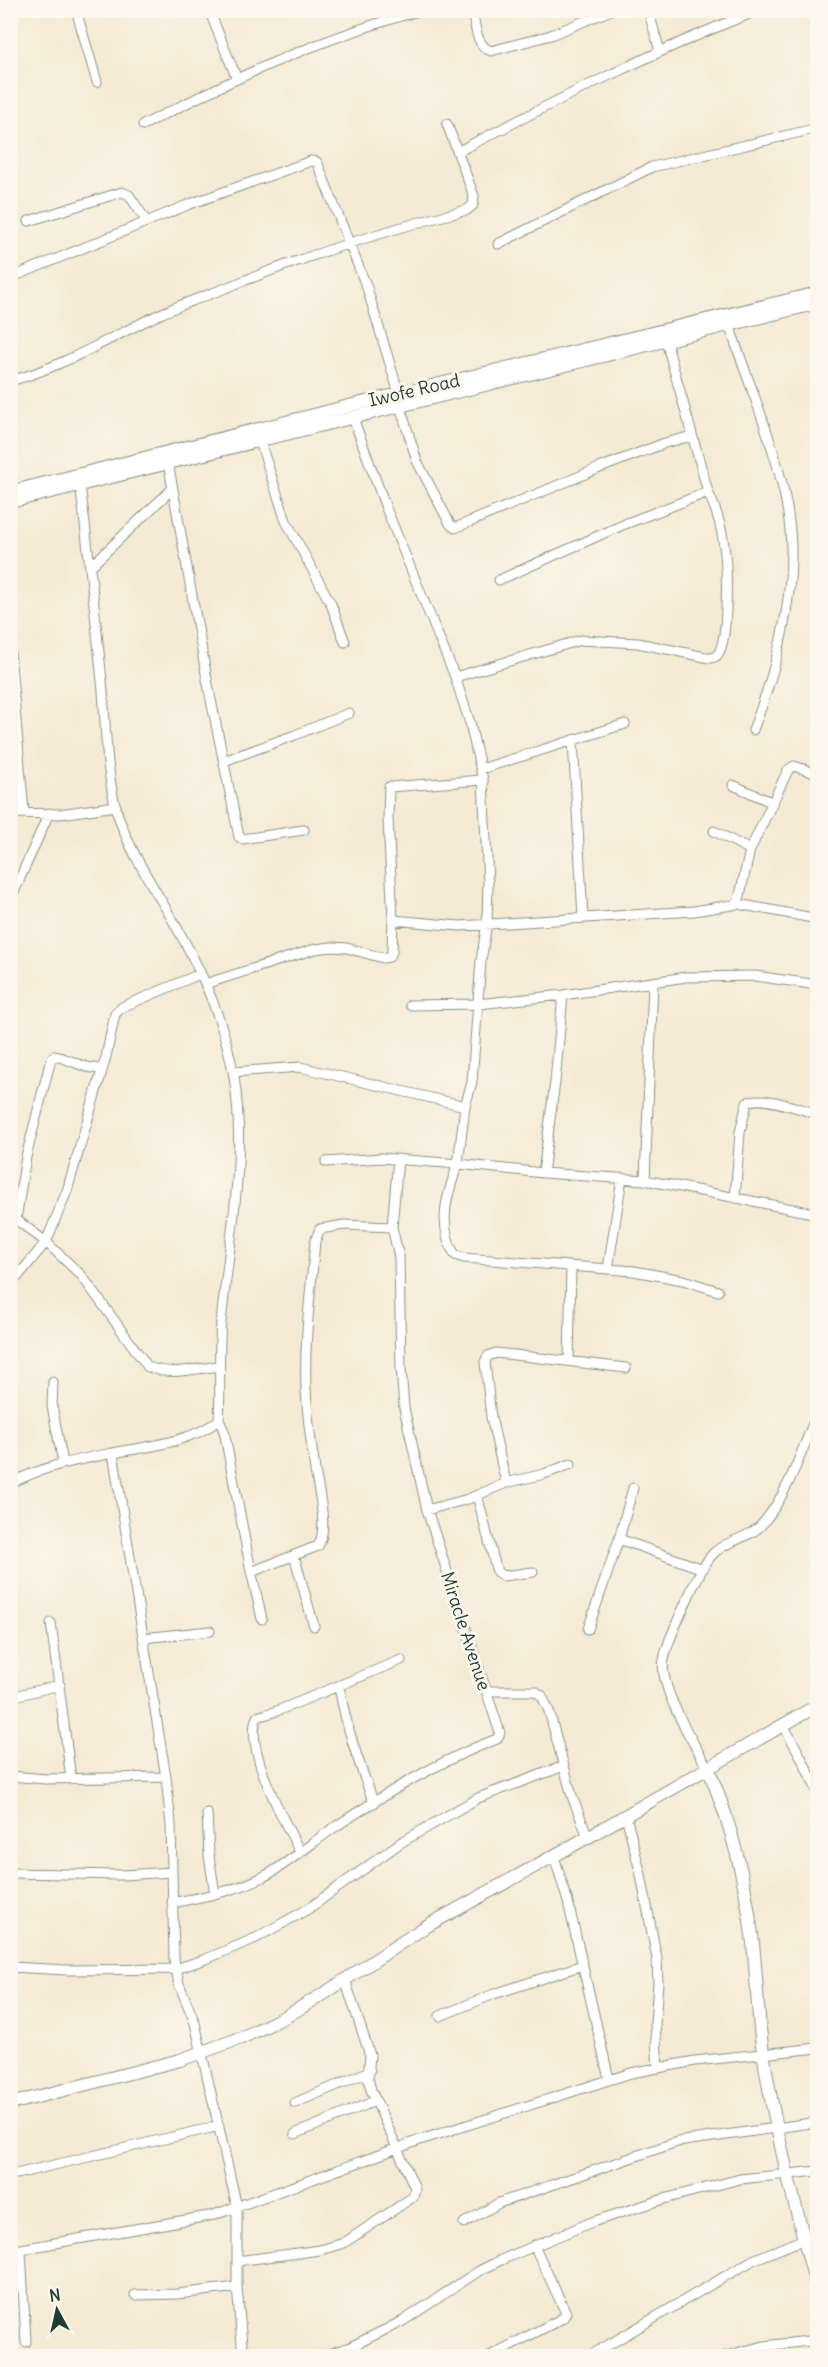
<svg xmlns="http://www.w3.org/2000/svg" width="828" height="2367" font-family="Delius,sans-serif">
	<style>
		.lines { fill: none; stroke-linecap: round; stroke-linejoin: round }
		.minor-casing { stroke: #8a9484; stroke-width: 11 }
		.tertiary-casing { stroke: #8a9484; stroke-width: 14 }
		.minor { stroke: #fff; stroke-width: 9 }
		.tertiary { stroke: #fff; stroke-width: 12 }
		.labels { text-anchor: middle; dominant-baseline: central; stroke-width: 6; stroke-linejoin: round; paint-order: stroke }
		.street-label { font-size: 18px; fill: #1f3d34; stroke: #fbf7ec }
	</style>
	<rect width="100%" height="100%" fill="#fbf7ec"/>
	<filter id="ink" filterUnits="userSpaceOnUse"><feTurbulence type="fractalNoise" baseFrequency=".0167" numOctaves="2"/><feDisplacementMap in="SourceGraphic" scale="12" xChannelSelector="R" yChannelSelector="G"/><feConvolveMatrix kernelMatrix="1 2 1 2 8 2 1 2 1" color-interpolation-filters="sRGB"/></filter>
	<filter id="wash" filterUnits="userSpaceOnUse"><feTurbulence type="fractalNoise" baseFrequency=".008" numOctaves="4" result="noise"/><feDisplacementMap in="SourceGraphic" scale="24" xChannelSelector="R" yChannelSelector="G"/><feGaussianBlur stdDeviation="1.35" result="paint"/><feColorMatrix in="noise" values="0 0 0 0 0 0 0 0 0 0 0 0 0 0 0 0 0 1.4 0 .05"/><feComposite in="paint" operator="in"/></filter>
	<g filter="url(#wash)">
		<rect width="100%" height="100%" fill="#f5ead4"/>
	</g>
	<g filter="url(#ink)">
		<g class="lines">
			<defs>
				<path id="minor" d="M76 10 97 82
					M209 10 237 79
					M472 10C475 24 476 47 491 51L551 35 611 10
					M648 10 660 51
					M10 116 14 136 10 139
					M143 125C174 110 205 93 237 79 296 51 359 28 421 10
					M459 151C557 100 656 50 759 10
					M29 221 122 192 129 195 147 222
					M498 244 652 167 818 128
					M10 278 190 204 311 161 317 162 367 288 399 394
					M729 324C751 393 790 476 791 548 792 609 775 673 753 730
					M10 381C63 367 111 337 160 314 184 303 209 295 233 285 310 255 387 229 467 210L473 205 474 196 447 124
					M400 406 417 461 450 524 455 528 597 469 665 443 692 436
					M353 418 386 508 455 677 470 723 483 780 488 883 487 923 481 961 472 1082 465 1106
					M259 439 286 521 331 604 345 642
					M168 462 209 690 239 837 242 839 304 830
					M80 484C89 553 96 622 103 691 106 731 106 773 117 812 130 854 156 890 177 928 203 973 225 1025 234 1077 247 1159 229 1242 221 1323 218 1356 221 1388 219 1420 189 1443 149 1446 113 1453L166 1777 171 1825 174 1959 179 1984 195 2023 237 2207V2287L243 2356
					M91 566 172 489
					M499 580 625 524 708 492
					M10 653 24 812
					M455 677 581 640 638 643 710 658C715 657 716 657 718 654 729 639 727 565 724 546 722 527 716 509 708 492L666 341
					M573 740 583 917
					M224 761 295 735 349 713
					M481 769 625 724
					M733 785 771 802
					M10 813 60 814 116 806
					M714 831 750 850
					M10 901 49 813
					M738 904 750 850 788 770 794 766 818 774
					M393 920 460 926 694 911 738 904 818 919
					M205 984 315 949 332 947 347 948 383 958 389 957 392 952 393 920 388 819 389 787 483 780
					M410 1005 478 1004 563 995 686 977 755 976 818 985
					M233 1072 300 1067 465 1106 458 1164 543 1173 645 1180 818 1214
					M326 1162 381 1158 458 1164C447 1194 437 1225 455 1255L464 1258 634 1271 683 1280 718 1291
					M543 1173 555 1082 563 995
					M645 1180 653 983
					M735 1198 740 1132 747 1103C759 1093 802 1110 818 1114
					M10 1215 46 1242 82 1276 148 1367C171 1376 195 1369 219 1366
					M16 1219 26 1157 51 1059 54 1056C70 1058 86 1071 102 1068
					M608 1269 622 1178
					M10 1286 46 1242 67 1191 106 1057 115 1014 122 1007 200 974
					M569 1361 571 1267
					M53 1382 52 1406 63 1463
					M219 1420 224 1431 250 1566 262 1619
					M506 1483 491 1417 485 1362 488 1356 496 1353 626 1368
					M10 1484C42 1466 78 1460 113 1453
					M477 1495 497 1572 503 1576 533 1572
					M427 1510 468 1499 506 1483 544 1474 571 1464
					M619 1539 633 1488
					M294 1555 314 1626
					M251 1572 318 1546C329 1529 318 1490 315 1470 311 1443 307 1415 306 1388 304 1339 311 1290 315 1241L320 1229 344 1225 392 1227
					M51 1623 71 1779
					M588 1629 619 1539 703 1569
					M143 1638 210 1631
					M339 1686C346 1727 359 1764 374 1803
					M486 1691H535L542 1696 549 1711 572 1796 588 1837
					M10 1697 60 1685
					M783 1725 799 1753 818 1792
					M708 1768C694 1744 658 1687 664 1660 667 1642 676 1625 683 1609 691 1591 699 1571 711 1556 724 1540 751 1539 764 1522 790 1490 802 1449 818 1412
					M10 1776 46 1779 166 1777
					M207 1813 209 1856 215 1894
					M626 1816 641 1875 657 1959 658 1983 655 2024 658 2068
					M300 1852C285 1822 243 1748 257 1717L277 1711 401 1660
					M554 1856 568 1902 609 2079
					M10 1873 122 1875 172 1872
					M172 1903C206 1896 242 1890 272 1872 293 1859 312 1843 332 1829 385 1794 438 1761 497 1739L500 1733 427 1510 404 1408 401 1368 399 1257 392 1227 398 1159
					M10 1967 67 1970 176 1969 206 1959 256 1938 308 1909 400 1843 478 1798 564 1766
					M440 2016 494 1994 583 1965
					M10 2087 14 2103
					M295 2103 370 2071
					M295 2134 375 2101
					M16 2174 219 2126
					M464 2223 499 2203 677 2142 818 2122
					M21 2250 26 2342
					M10 2251 214 2215 420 2140 631 2073 695 2061 818 2048
					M237 2261 320 2250 344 2243 413 2197 415 2188 371 2090 368 2078 370 2055 345 1980
					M135 2295 177 2294 237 2287
					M593 2354 753 2260 804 2239
					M323 2356 350 2347 403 2321 479 2271 501 2260 592 2222 664 2199 740 2179 818 2171
					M490 2356 563 2318 566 2313 534 2245
					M725 2356 764 2346 818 2340"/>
				<path id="tertiary" d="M10 492 349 406 818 293
					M10 502 818 303
					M708 1768C730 1821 745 1878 752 1935 757 1974 757 2014 763 2052 775 2133 797 2213 818 2292
					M10 2104 180 2060 241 2038 287 2016 325 1993 425 1927 588 1837 818 1705"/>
			</defs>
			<use href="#minor" class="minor-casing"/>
			<use href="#tertiary" class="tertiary-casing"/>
			<use href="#minor" class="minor"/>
			<use href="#tertiary" class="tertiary"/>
		</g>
	</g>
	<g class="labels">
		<g class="street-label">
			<text transform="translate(414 390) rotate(-13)">Iwofe Road</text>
			<text transform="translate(466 1631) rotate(72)">Miracle Avenue</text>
		</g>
	</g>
	<rect width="828" height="2367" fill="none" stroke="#fbf7ec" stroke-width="36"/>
	<g transform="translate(57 2310) rotate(352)" stroke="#fbf7ec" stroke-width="4.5" paint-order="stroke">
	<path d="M0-4.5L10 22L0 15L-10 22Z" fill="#1f3d34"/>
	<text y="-9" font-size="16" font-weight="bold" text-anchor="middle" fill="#1f3d34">N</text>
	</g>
</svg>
